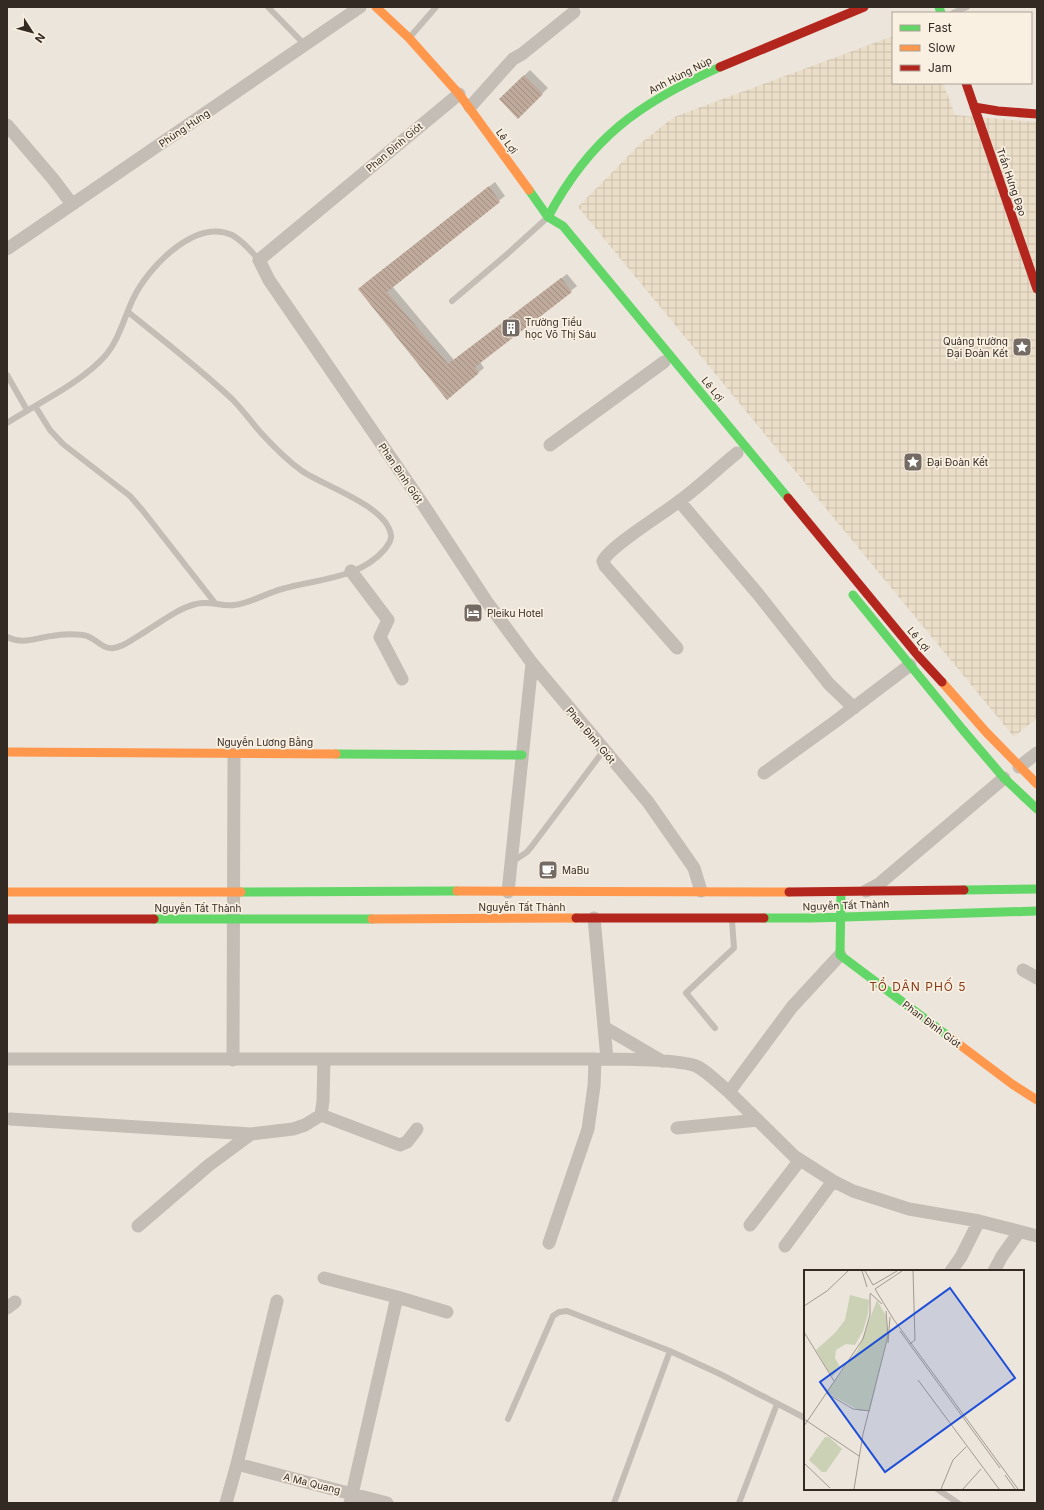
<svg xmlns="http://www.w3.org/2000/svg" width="1044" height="1510" font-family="Inter,sans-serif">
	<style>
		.plaza { fill: url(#plaza-grid) }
		.shadow { fill: #0003 }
		.building { fill: url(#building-back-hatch) }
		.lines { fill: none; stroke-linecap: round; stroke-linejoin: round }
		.lane { stroke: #c4bdb5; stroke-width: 6 }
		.street { stroke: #c4bdb5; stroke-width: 13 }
		.fast { stroke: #63d668; stroke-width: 9 }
		.slow { stroke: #ff974d; stroke-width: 9 }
		.jam { stroke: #b3261e; stroke-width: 9 }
		.labels { text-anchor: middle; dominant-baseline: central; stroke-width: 3.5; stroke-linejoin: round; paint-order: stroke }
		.street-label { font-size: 10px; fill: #332a24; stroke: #faf0e1 }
		.poi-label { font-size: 10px; fill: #332a24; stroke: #faf0e1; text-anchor: start }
		.quarter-label { font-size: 12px; letter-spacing: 1px; fill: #863b1a; stroke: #faf0e1 }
		.inset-road { fill: none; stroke: #a29a92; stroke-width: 1 }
		.view { fill: #1d4ed8; fill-opacity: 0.15; stroke: #1d4ed8; stroke-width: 2 }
		.inset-edge { fill: none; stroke: #332a24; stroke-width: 2 }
	</style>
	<defs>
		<pattern id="plaza-grid" width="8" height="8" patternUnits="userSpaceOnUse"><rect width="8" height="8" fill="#ebdec9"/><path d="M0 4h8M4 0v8" fill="none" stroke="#cabfac"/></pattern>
		<pattern id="building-back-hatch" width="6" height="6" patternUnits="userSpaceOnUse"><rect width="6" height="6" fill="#c0aa9c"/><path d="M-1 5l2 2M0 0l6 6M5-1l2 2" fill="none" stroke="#9d8b7f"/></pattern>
	</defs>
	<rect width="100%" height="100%" fill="#ece5db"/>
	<path class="plaza" d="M893 36V83H943L955 115 1037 122V718L1014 737 578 207 641 143 674 117Z"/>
	<path class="shadow" d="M530 70 548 88 518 117 500 99Z
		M495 182 505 196 392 286 454 360 567 274 577 286 480 362 484 368 447 398 364 284Z"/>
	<path class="building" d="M524 75 543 94 518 119 499 99Z
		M489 186 500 202 387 292 448 364 561 278 572 292 475 367 479 373 447 400 358 289Z"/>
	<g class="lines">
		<path class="lane" d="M268 7 305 45
			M953 13 967 7
			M410 37 436 7
			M452 301 505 256 547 218
			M7 375 27 410
			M35 406 50 430 63 444 130 496 143 511 215 603
			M7 423C38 403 81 383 105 356 119 340 124 318 133 299 147 269 194 218 232 235 243 241 251 251 259 260
			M7 637C23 645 35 638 52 636 61 634 73 634 83 635 95 636 101 650 114 648 122 647 129 642 135 638 153 628 177 608 196 604 209 600 221 607 234 605 248 604 267 593 282 589 316 579 360 579 385 549 388 545 392 540 391 535 387 506 324 486 302 471 288 461 274 447 262 434 252 423 243 410 232 399 199 368 163 340 128 312
			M512 862 527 852 532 846 604 750
			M715 1028 686 993 734 948 732 921
			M508 1419 553 1316 559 1312 567 1311 670 1351 720 1374 805 1418
			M937 1489 958 1503
			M614 1503 670 1351
			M739 1503 777 1404"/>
		<path class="street" d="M459 94 259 260 269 280 426 509 487 602 532 663 648 802 694 868 701 891
			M470 107 513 59 522 54 574 12
			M7 125 53 179 72 204
			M7 249 360 7
			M550 445 664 362
			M680 502 758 594 829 684 854 708
			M351 571 388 620 380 637 402 679
			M677 648 605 566 603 561C610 546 663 514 678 502 699 487 717 469 737 453
			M1019 767 1037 753
			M764 773 836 721 910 665
			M866 891 879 884 1004 778
			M508 892 532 663
			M594 918 607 1059
			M840 955 792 1007 729 1092 794 1156 833 1181 853 1191 909 1209 979 1221 1037 1236
			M1023 970 1037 978
			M604 1027 662 1061
			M7 1059H595C614 1059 684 1059 698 1067 709 1073 719 1084 729 1092
			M233 1060 234 753
			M321 1115 400 1145 407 1142 417 1129
			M10 1119 251 1134
			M677 1128 758 1120
			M750 1225 800 1160
			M138 1226 209 1165 251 1134 293 1129 305 1125 321 1115 323 1101 324 1059
			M549 1243 588 1129 594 1086 595 1059
			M785 1246 833 1181
			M951 1271 961 1257 979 1221
			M994 1271 1002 1256 1019 1232
			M324 1278 397 1297 447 1312
			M7 1308 15 1302
			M237 1464 387 1503
			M226 1503 237 1464 277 1301
			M350 1503 397 1297"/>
		<path class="fast" d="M939 7 941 13
			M529 190 548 217 563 226 788 498
			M548 217C590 138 639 103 720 67
			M853 595 963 730 1004 778 1037 809
			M336 754 522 755
			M964 890 1037 889
			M241 892 457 891
			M841 892 840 955 952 1039
			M764 918H813L1037 911
			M154 919H372"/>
		<path class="slow" d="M376 7 409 38 459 94 529 190
			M942 682 986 732 1037 784
			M7 752 336 754
			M457 891 789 892
			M7 892H241
			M372 919 576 918
			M952 1039 1012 1084 1037 1100"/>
		<path class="jam" d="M720 67 864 7
			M966 83 1037 289
			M974 107 998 111 1037 114
			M788 498 919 657 942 682
			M789 892 964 890
			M576 918H764
			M7 919H154"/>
	</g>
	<defs>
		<symbol id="building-square" viewBox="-11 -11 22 22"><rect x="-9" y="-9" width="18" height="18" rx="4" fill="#746b64" stroke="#faf0e1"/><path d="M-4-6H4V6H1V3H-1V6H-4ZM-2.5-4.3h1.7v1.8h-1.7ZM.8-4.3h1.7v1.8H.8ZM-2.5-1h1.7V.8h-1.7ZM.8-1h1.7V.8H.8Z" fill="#fff"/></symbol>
		<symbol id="sight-square" viewBox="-11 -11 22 22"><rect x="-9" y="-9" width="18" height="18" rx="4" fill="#746b64" stroke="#faf0e1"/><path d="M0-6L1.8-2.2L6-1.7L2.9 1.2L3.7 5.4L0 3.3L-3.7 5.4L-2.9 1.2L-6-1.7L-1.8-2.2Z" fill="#fff"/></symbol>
		<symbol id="hotel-square" viewBox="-11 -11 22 22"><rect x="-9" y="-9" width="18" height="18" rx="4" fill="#746b64" stroke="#faf0e1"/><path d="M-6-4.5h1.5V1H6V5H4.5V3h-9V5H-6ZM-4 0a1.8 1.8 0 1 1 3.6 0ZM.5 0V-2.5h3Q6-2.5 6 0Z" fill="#fff"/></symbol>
		<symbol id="cafe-square" viewBox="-11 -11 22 22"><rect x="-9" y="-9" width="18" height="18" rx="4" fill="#746b64" stroke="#faf0e1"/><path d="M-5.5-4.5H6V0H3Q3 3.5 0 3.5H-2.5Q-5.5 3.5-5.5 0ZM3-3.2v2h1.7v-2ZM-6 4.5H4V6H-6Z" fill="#fff"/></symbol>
	</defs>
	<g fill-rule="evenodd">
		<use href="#building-square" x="500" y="317" width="22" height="22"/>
		<use href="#sight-square" x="1011" y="336" width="22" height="22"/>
		<use href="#sight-square" x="902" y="451" width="22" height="22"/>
		<use href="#hotel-square" x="462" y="602" width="22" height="22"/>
		<use href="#cafe-square" x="537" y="859" width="22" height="22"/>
	</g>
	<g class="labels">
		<g class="street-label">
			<text transform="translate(680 75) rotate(-27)">Anh Hùng Núp</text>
			<text transform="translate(184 128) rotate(-34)">Phùng Hưng</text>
			<text transform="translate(507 141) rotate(54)">Lê Lợi</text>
			<text transform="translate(394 147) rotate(-40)">Phan Đình Giót</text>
			<text transform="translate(1012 182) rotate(71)">Trần Hưng Đạo</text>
			<text transform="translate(713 389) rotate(51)">Lê Lợi</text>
			<text transform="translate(401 473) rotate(56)">Phan Đình Giót</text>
			<text transform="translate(919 639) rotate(50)">Lê Lợi</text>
			<text transform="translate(591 735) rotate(50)">Phan Đình Giót</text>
			<text x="265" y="742">Nguyễn Lương Bằng</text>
			<text transform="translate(846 905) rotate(-2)">Nguyễn Tất Thành</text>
			<text x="522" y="907">Nguyễn Tất Thành</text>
			<text x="198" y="908">Nguyễn Tất Thành</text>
			<text transform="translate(932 1024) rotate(37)">Phan Đình Giót</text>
			<text transform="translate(312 1483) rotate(14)">A Ma Quang</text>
		</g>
		<g class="poi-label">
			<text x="525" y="322">Trường Tiểu<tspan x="525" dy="12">học Võ Thị Sáu</tspan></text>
			<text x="1008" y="341" text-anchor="end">Quảng trường<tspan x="1008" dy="12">Đại Đoàn Kết</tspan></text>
			<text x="927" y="462">Đại Đoàn Kết</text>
			<text x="487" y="613">Pleiku Hotel</text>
			<text x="562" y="870">MaBu</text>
		</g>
		<g class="quarter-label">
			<text x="918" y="986">TỔ DÂN PHỐ 5</text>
		</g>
	</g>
	<g transform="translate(804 1270)">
		<rect width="220" height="220" fill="#ece5db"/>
		<path d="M46 25 65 30 64 44 59 61 51 75 42 74 32 80 31 88 36 97 28 107 12 80 31 63 41 50ZM73 30 82 46 84 66 66 141H56L22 122 54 80Z" fill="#cad1b4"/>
		<path d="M21 167H25L38 179 22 202H18L5 190Z" fill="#cad1b4"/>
		<path class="inset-road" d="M58 1 63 17M61 1 69 15 93 1M98 1 71 19 90 50 214 219M66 23 78 34M0 36 23 21 44 1M96 61 196 198M0 62 30 111M84 73 86 47M106 74 111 70 109 1M114 110 195 219M22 123 49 139 66 141M0 149 55 186M0 156 59 69 66 45V24M0 193 26 218M201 205 211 219M50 219 59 164 84 66 82 41M137 219 149 190 162 177M159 219 177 199"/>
		<path class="view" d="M146 18 211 108 81 202 16 112Z"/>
		<rect width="220" height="220" class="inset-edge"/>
	</g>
	<rect width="1044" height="1510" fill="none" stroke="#332a24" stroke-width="16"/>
	<rect x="892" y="12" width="140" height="72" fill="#faf0e1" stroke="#aaa195"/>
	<rect x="900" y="25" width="20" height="6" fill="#63d668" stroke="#aaa195"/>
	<text x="928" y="32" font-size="12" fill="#332a24">Fast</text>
	<rect x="900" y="45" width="20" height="6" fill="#ff974d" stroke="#aaa195"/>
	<text x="928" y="52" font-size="12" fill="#332a24">Slow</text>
	<rect x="900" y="65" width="20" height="6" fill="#b3261e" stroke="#aaa195"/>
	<text x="928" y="72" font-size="12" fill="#332a24">Jam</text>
	<g transform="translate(32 32) rotate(126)" stroke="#faf0e1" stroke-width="3" paint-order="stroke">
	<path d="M0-3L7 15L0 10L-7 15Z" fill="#332a24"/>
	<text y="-6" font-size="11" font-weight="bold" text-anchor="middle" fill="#332a24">N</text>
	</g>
</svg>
